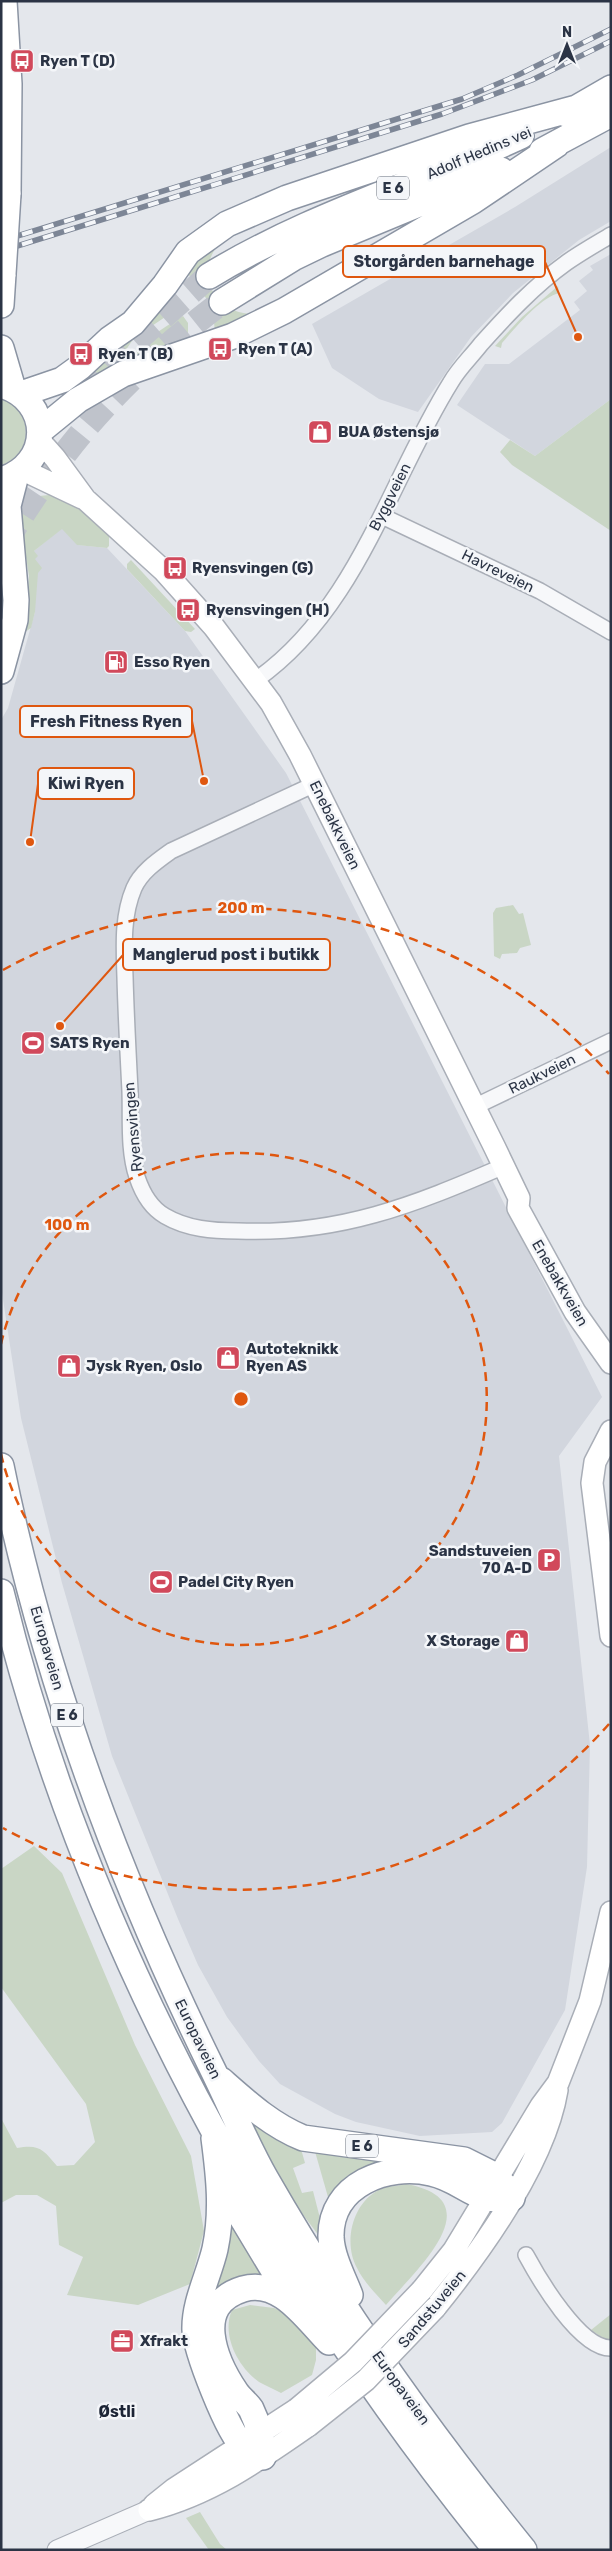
<svg xmlns="http://www.w3.org/2000/svg" width="612" height="2551" font-family="Rubik,sans-serif">
	<style>
		.built { fill: #d2d6de }
		.green { fill: #c9d6c5 }
		.lines { fill: none; stroke-linecap: round; stroke-linejoin: round }
		.trunk-tunnel { stroke: #bfc3cb; stroke-width: 25; stroke-dasharray: 25 12; stroke-linecap: butt }
		.minor-casing { stroke: #a9aeb7; stroke-width: 18 }
		.tertiary-casing { stroke: #a9aeb7; stroke-width: 21 }
		.secondary-casing { stroke: #a9aeb7; stroke-width: 24 }
		.trunk-casing { stroke: #8b94a3; stroke-width: 28 }
		.minor { stroke: #f7f8fa; stroke-width: 15 }
		.tertiary { stroke: #f7f8fa; stroke-width: 19 }
		.secondary { stroke: #fff; stroke-width: 21 }
		.trunk { stroke: #fff; stroke-width: 25 }
		.rail-casing { stroke: #7d8696; stroke-width: 5.5 }
		.rail { stroke: #f4f6f9; stroke-width: 4; stroke-dasharray: 11; stroke-linecap: butt }
		.secondary-bridge-casing { stroke: #a9aeb7; stroke-width: 24; stroke-linecap: butt }
		.trunk-bridge-casing { stroke: #8b94a3; stroke-width: 28; stroke-linecap: butt }
		.secondary-bridge { stroke: #fff; stroke-width: 21 }
		.trunk-bridge { stroke: #fff; stroke-width: 25 }
		.ring { fill: none; stroke: #df570f; stroke-width: 2.5; stroke-dasharray: 9 6 }
		.labels { text-anchor: middle; dominant-baseline: central; stroke-width: 5; stroke-linejoin: round; paint-order: stroke }
		.shield { fill: #f4f6f9; stroke: #676e7b; stroke-width: 1 }
		.shield-label { font-size: 14px; font-weight: bold; fill: #2b3445 }
		.poi-label { font-size: 15px; font-weight: bold; fill: #2b3445; stroke: #f4f6f9; text-anchor: start }
		.street-label { font-size: 15px; fill: #2b3445; stroke: #f4f6f9 }
		.neighbourhood-label { font-size: 16px; font-weight: bold; fill: #1d2536; stroke: #f4f6f9 }
		.centre { fill: #df570f; stroke: #f4f6f9; stroke-width: 2.5 }
		.ring-label { font-size: 15px; text-anchor: middle; font-weight: bold; fill: #df570f; stroke: #f4f6f9; stroke-width: 5; stroke-linejoin: round; paint-order: stroke }
		.leader { fill: none; stroke: #df570f; stroke-width: 2 }
		.callout-dot { fill: #df570f; stroke: #f4f6f9; stroke-width: 2 }
		.callout { fill: #f4f6f9; stroke: #df570f; stroke-width: 2 }
		.callout-label { font-size: 16px; text-anchor: middle; font-weight: bold; fill: #2b3445 }
	</style>
	<rect width="100%" height="100%" fill="#e4e7ec"/>
	<path class="built" d="M611 147V221L579 240 513 293 471 337 418 412 379 399 332 368 312 324 515 207Z
		M611 254V399L535 456 457 405 485 364H509L580 310 574 302 587 291 579 281 593 270 590 266Z
		M62 528 78 545 107 548 185 631 286 773 602 1397 559 1456 590 1745 587 1867 565 2010 502 2123 492 2132 420 2136 356 2122 335 2114 280 2084 259 2061 227 2017 198 1965 178 1919 112 1756 62 1583 21 1418 1 1286V720L8 708 35 612 34 551Z"/>
	<path class="green" d="M220 243C193 272 214 314 253 314L215 333C213 294 202 299 186 270Z
		M558 286 559 293C541 297 515 328 502 343L501 348 495 346 522 317Z
		M169 305 177 309 134 338 115 366 72 393 70 386 152 308Z
		M183 316 188 323V334L185 338 134 358C133 344 171 324 183 316Z
		M1 399C34 409 34 455 1 465Z
		M611 399V531L512 465 500 452 510 440 535 456Z
		M49 495C73 500 91 518 109 534V546L107 548 77 545 62 529 34 551 38 556 35 559 42 568 38 573 35 612 31 628 25 632 29 576 19 513C25 499 34 496 49 495Z
		M131 560 195 629 191 632 185 631 127 569V564Z
		M513 905 519 914 523 913 531 945 520 948 517 953 502 954 500 959 494 956 493 913 496 908Z
		M34 1846 62 1873 135 2045 191 2156 204 2231 190 2284 138 2305 67 2295 83 2257 59 2245 56 2206 37 2195H16L1 2203V2118L17 2148C39 2144 43 2149 57 2166L74 2165 95 2142 86 2104 1 1987V1869Z
		M246 2113 301 2149 305 2163 293 2168 302 2193 313 2191 322 2226 319 2236 293 2201Z
		M314 2148 387 2155 386 2162 330 2204Z
		M406 2184C495 2200 415 2271 386 2305 376 2294 363 2281 357 2268 343 2243 352 2203 379 2190 387 2186 398 2186 406 2184Z
		M227 2214 270 2275 208 2295Z
		M250 2305 274 2308 292 2316 316 2347V2360L312 2375 281 2393C274 2389 266 2386 259 2382 238 2367 221 2335 232 2310Z
		M611 2314V2340H606L591 2330Z
		M200 2512 220 2544 227 2550H209L186 2518Z"/>
	<g class="lines">
		<path class="trunk-tunnel" d="M83 394 133 343 209 276
			M4 546C14 527 26 509 38 491 89 415 149 357 222 302"/>
		<defs>
			<path id="minor" d="M382 516 540 591 611 632
				M256 680C357 609 388 483 451 382 459 368 471 357 481 344 507 315 534 286 566 263 580 253 596 244 611 235
				M315 784 171 851C157 861 141 872 134 888 122 916 124 947 125 977 126 1015 128 1053 130 1091 131 1119 128 1150 137 1177 142 1192 151 1208 165 1216 187 1229 213 1231 238 1231 339 1235 414 1205 504 1166
				M474 1107 611 1041
				M526 2255C539 2279 580 2349 611 2348"/>
			<path id="tertiary" d="M57 2550 149 2510"/>
			<path id="secondary" d="M39 440 55 458 85 499 164 571 214 627 271 703 300 755 494 1146 519 1198 518 1208 575 1312 611 1363
				M23 470 82 498
				M611 1431 595 1462 592 1483 611 1636
				M422 2290 454 2250 541 2106 558 2083 590 2001 611 1912
				M435 2308C481 2251 545 2163 557 2090
				M154 2505 174 2489 297 2409
				M149 2510C209 2495 258 2461 308 2426"/>
			<path id="trunk" d="M4 1 9 84 8 194
				M566 114 611 88
				M542 151 611 114
				M209 276C307 216 417 184 521 136
				M222 302 293 258 322 244 501 170
				M1 305 3 274
				M1 348 13 389
				M1 385C53 400 52 465 1 480
				M21 394 62 380 80 367 110 339 133 323 165 285 188 252 227 224 287 198 469 137 580 107
				M40 431 78 400 123 374 233 336 284 311 473 201 556 145
				M1 671 15 620 16 600 8 506 16 475
				M1 1466C43 1674 117 1874 210 2064 229 2102 245 2142 266 2179 341 2310 429 2433 524 2550
				M1 1592C85 1939 271 2273 496 2550
				M221 2080C246 2102 271 2125 303 2138L464 2160 490 2173 506 2187 512 2198C475 2205 464 2180 431 2173 388 2163 330 2184 331 2237 332 2257 343 2277 350 2295
				M214 2138C219 2176 223 2212 215 2249 209 2275 194 2303 195 2330 196 2351 228 2433 243 2446 249 2451 256 2454 263 2457 263 2442 258 2423 251 2409 247 2403 240 2398 236 2392 215 2361 191 2305 243 2289 280 2278 306 2319 329 2342
				M221 2183 292 2301"/>
		</defs>
		<use href="#minor" class="minor-casing"/>
		<use href="#tertiary" class="tertiary-casing"/>
		<use href="#secondary" class="secondary-casing"/>
		<use href="#trunk" class="trunk-casing"/>
		<use href="#minor" class="minor"/>
		<use href="#tertiary" class="tertiary"/>
		<use href="#secondary" class="secondary"/>
		<use href="#trunk" class="trunk"/>
		<defs>
			<path id="rail" d="M1 241 462 99 518 75 611 29
				M1 251 442 114 532 80 611 41"/>
		</defs>
		<use href="#rail" class="rail-casing"/>
		<use href="#rail" class="rail"/>
		<defs>
			<path id="secondary-bridge" d="M297 2409 353 2362 422 2290
				M308 2426 366 2380 435 2308"/>
			<path id="trunk-bridge" d="M3 274 8 194"/>
		</defs>
		<use href="#secondary-bridge" class="secondary-bridge-casing"/>
		<use href="#trunk-bridge" class="trunk-bridge-casing"/>
		<use href="#secondary-bridge" class="secondary-bridge"/>
		<use href="#trunk-bridge" class="trunk-bridge"/>
	</g>
	<g class="ring">
		<path d="M1 1344A246 246 0 1 1 1 1454"/>
		<path d="M609 1724A491 491 0 0 1 3 1828M3 970A491 491 0 0 1 609 1074"/>
	</g>
	<defs>
		<symbol id="bus-square" viewBox="-11 -11 22 22"><rect x="-9" y="-9" width="18" height="18" rx="4" fill="#d1495b" stroke="#f4f6f9"/><path d="M-5-6H5V4H4V6H2V4H-2V6H-4V4H-5ZM-3.5-4V0h7V-4ZM-3.5 1.2v1.5H-2V1.2ZM2 1.2v1.5H3.5V1.2Z" fill="#fff"/></symbol>
		<symbol id="shop-square" viewBox="-11 -11 22 22"><rect x="-9" y="-9" width="18" height="18" rx="4" fill="#d1495b" stroke="#f4f6f9"/><path d="M-5-2.5h2.3a2.7 3.5 0 0 1 5.4 0H5L5.5 6h-11ZM-1.5-2.5h3a1.5 2.3 0 0 0-3 0Z" fill="#fff"/></symbol>
		<symbol id="fuel-square" viewBox="-11 -11 22 22"><rect x="-9" y="-9" width="18" height="18" rx="4" fill="#d1495b" stroke="#f4f6f9"/><path d="M-5.5-6h7V0h2V4h1.3V-2.5L3-4.5l.8-.8L6-3V5H2.5V1h-1V6h-7ZM-4.2-4.7v3.2H.2V-4.7Z" fill="#fff"/></symbol>
		<symbol id="stadium-square" viewBox="-11 -11 22 22"><rect x="-9" y="-9" width="18" height="18" rx="4" fill="#d1495b" stroke="#f4f6f9"/><path d="M0-5a6.5 5 0 1 0 0 10a6.5 5 0 1 0 0-10ZM-3.5-1.8h7v3.6h-7Z" fill="#fff"/></symbol>
		<symbol id="parking-square" viewBox="-11 -11 22 22"><rect x="-9" y="-9" width="18" height="18" rx="4" fill="#d1495b" stroke="#f4f6f9"/><path d="M-3.5-5.5H1a3.5 3.5 0 0 1 0 7H-1V5.5H-3.5ZM-1-3.4V-.6H.8a1.4 1.4 0 0 0 0-2.8Z" fill="#fff"/></symbol>
		<symbol id="office-square" viewBox="-11 -11 22 22"><rect x="-9" y="-9" width="18" height="18" rx="4" fill="#d1495b" stroke="#f4f6f9"/><path d="M-6-3h4V-5.5h4V-3h4V5H-6ZM-1-4.5V-3h2v-1.5ZM-6 0V1H6V0Z" fill="#fff"/></symbol>
	</defs>
	<g fill-rule="evenodd">
		<use href="#bus-square" x="8" y="47" width="28" height="28"/>
		<use href="#bus-square" x="206" y="335" width="28" height="28"/>
		<use href="#bus-square" x="67" y="340" width="28" height="28"/>
		<use href="#shop-square" x="306" y="418" width="28" height="28"/>
		<use href="#bus-square" x="161" y="554" width="28" height="28"/>
		<use href="#bus-square" x="174" y="596" width="28" height="28"/>
		<use href="#fuel-square" x="102" y="648" width="28" height="28"/>
		<use href="#stadium-square" x="19" y="1029" width="28" height="28"/>
		<use href="#shop-square" x="214" y="1344" width="28" height="28"/>
		<use href="#shop-square" x="55" y="1352" width="28" height="28"/>
		<use href="#parking-square" x="535" y="1546" width="28" height="28"/>
		<use href="#stadium-square" x="147" y="1568" width="28" height="28"/>
		<use href="#shop-square" x="503" y="1627" width="28" height="28"/>
		<use href="#office-square" x="108" y="2327" width="28" height="28"/>
	</g>
	<g class="labels">
		<g class="shield">
			<rect x="377" y="176.5" width="32" height="23" rx="4"/>
			<rect x="51" y="1703.5" width="32" height="23" rx="4"/>
			<rect x="346" y="2134.5" width="32" height="23" rx="4"/>
		</g>
		<g class="shield-label">
			<text x="393" y="188">E 6</text>
			<text x="67" y="1715">E 6</text>
			<text x="362" y="2146">E 6</text>
		</g>
		<g class="poi-label">
			<text x="40" y="61">Ryen T (D)</text>
			<text x="238" y="349">Ryen T (A)</text>
			<text x="98" y="354">Ryen T (B)</text>
			<text x="338" y="432">BUA Østensjø</text>
			<text x="192" y="568">Ryensvingen (G)</text>
			<text x="206" y="610">Ryensvingen (H)</text>
			<text x="134" y="662">Esso Ryen</text>
			<text x="50" y="1043">SATS Ryen</text>
			<text x="246" y="1349">Autoteknikk<tspan x="246" dy="17">Ryen AS</tspan></text>
			<text x="86" y="1366">Jysk Ryen, Oslo</text>
			<text x="532" y="1551" text-anchor="end">Sandstuveien<tspan x="532" dy="17">70 A-D</tspan></text>
			<text x="178" y="1582">Padel City Ryen</text>
			<text x="500" y="1641" text-anchor="end">X Storage</text>
			<text x="140" y="2341">Xfrakt</text>
		</g>
		<g class="street-label">
			<text transform="translate(479 153) rotate(-23)">Adolf Hedins vei</text>
			<text transform="translate(390 497) rotate(-63)">Byggveien</text>
			<text transform="translate(498 571) rotate(26)">Havreveien</text>
			<text transform="translate(335 825) rotate(64)">Enebakkveien</text>
			<text transform="translate(542 1074) rotate(-26)">Raukveien</text>
			<text transform="translate(133 1127) rotate(-95)">Ryensvingen</text>
			<text transform="translate(560 1283) rotate(60)">Enebakkveien</text>
			<text transform="translate(47 1648) rotate(74)">Europaveien</text>
			<text transform="translate(198 2039) rotate(64)">Europaveien</text>
			<text transform="translate(432 2309) rotate(-50)">Sandstuveien</text>
			<text transform="translate(401 2388) rotate(54)">Europaveien</text>
		</g>
		<g class="neighbourhood-label">
			<text x="117" y="2411">Østli</text>
		</g>
	</g>
	<circle cx="241" cy="1399" r="8" class="centre"/>
	<g class="ring-label">
		<text x="241" y="913">200 m</text>
		<text x="67" y="1230">100 m</text>
	</g>
	<path class="leader" d="M578 337L545 262M204 781L192 721M30 842L38 784M60 1026L123 955"/>
	<g class="callout-dot">
		<circle cx="578" cy="337" r="5"/>
		<circle cx="204" cy="781" r="5"/>
		<circle cx="30" cy="842" r="5"/>
		<circle cx="60" cy="1026" r="5"/>
	</g>
	<g class="callout">
		<rect x="343" y="246" width="202" height="31" rx="5"/>
		<rect x="20" y="706" width="172" height="31" rx="5"/>
		<rect x="38" y="768" width="96" height="31" rx="5"/>
		<rect x="123" y="939" width="207" height="31" rx="5"/>
	</g>
	<g class="callout-label">
		<text x="444" y="267">Storgården barnehage</text>
		<text x="106" y="727">Fresh Fitness Ryen</text>
		<text x="86" y="789">Kiwi Ryen</text>
		<text x="226" y="960">Manglerud post i butikk</text>
	</g>
	<rect width="612" height="2551" fill="none" stroke="#2b3445" stroke-width="5"/>
	<g transform="translate(567 45)" stroke="#f4f6f9" stroke-width="4" paint-order="stroke">
	<path d="M0-4L9 19L0 12L-9 19Z" fill="#2b3445"/>
	<text y="-8" font-size="14" font-weight="bold" text-anchor="middle" fill="#2b3445">N</text>
	</g>
</svg>
